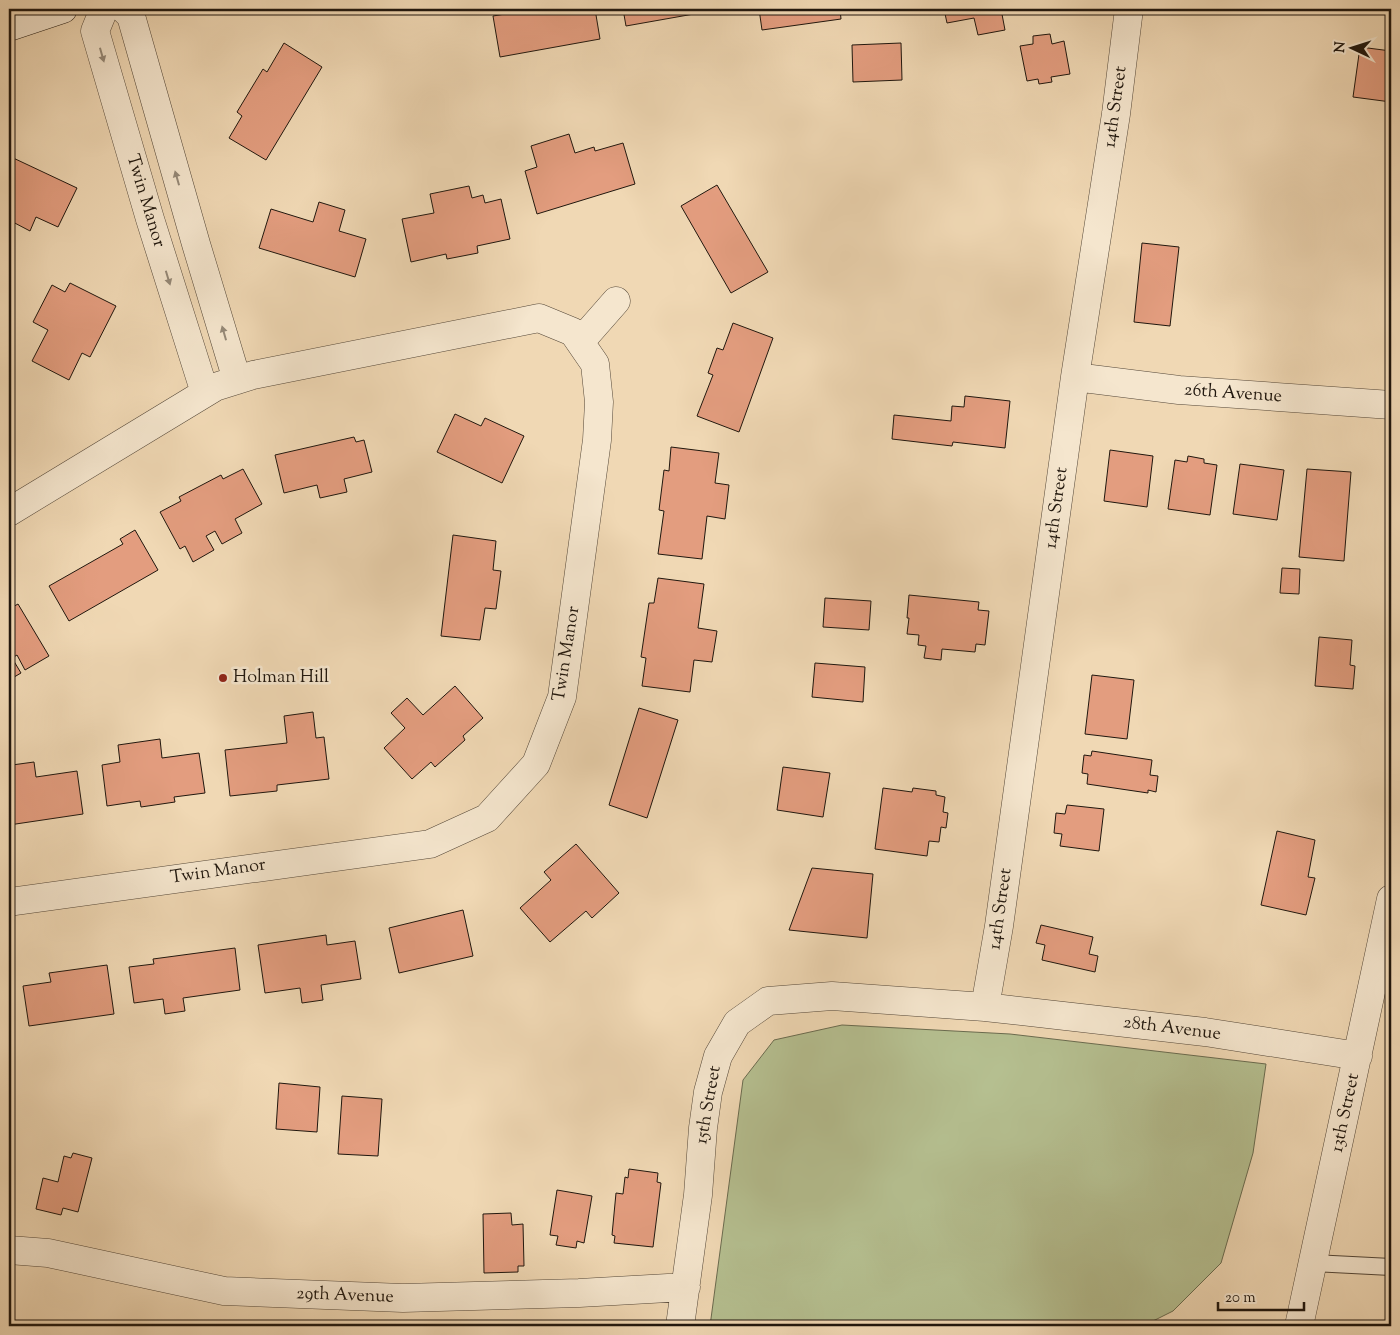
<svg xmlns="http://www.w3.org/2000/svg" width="1400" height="1335" font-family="'Sorts Mill Goudy',serif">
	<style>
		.green { fill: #b5bf90; stroke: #6a6b4f }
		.building { fill: #e39d7f; stroke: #20170e }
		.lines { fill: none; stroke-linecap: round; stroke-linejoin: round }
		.lane-casing { stroke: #544738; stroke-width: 18 }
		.street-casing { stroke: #544738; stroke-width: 29 }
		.secondary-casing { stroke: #20170e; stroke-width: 29 }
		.lane { stroke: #f5e6ce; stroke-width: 16 }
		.street { stroke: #f5e6ce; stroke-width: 28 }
		.secondary { stroke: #f5e6ce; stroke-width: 28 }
		.oneway { fill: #958978 }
		.poi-dot { fill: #8f2418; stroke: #f5e6ce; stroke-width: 2 }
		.labels { text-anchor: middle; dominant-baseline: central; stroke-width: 5; stroke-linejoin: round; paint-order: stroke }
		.street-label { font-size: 18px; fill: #20170e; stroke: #f5e6ce }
		.poi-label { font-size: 18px; fill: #20170e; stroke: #f5e6ce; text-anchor: start }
	</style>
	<rect width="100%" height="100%" fill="#f0d8b4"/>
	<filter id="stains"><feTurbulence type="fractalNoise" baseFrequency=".004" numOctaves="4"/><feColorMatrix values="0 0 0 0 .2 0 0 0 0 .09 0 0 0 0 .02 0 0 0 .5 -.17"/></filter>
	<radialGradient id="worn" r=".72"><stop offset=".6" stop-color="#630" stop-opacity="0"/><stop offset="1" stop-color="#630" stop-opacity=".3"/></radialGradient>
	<path class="green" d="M842 1025 1010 1034 1266 1064 1253 1153 1221 1263 1173 1311 1143 1326H710L743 1080 774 1040Z"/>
	<path class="building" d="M535 9H595L600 39 500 57 493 16Z
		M623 9H722L626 26Z
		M759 9H840L841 19 762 30Z
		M944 9H1001L1005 30 978 35 974 18 947 23Z
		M1050 34 1052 44 1064 41 1070 74 1051 77 1052 82 1039 84 1038 79 1027 81 1020 46 1033 44V36Z
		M284 43 322 67 266 160 229 138 242 116 237 112 263 69 267 72Z
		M901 43 902 80 853 82 852 45Z
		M1360 47 1391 51V102L1353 97Z
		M569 134 575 153 594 147 595 151 623 143 635 184 537 214 525 171 537 167 531 146Z
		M9 156 77 188 58 227 36 217 30 231 9 220Z
		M717 185 768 272 731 293 681 206Z
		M469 186 472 198 483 195 485 203 501 199 510 239 477 246 478 253 447 259 446 254 411 262 402 219 434 213 430 194Z
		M319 202 345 210 339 231 366 239 355 277 259 248 271 209 313 222Z
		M1142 243 1179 247 1170 326 1134 322Z
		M70 283 116 306 90 357 82 353 69 380 32 361 48 330 33 322 52 285 65 292Z
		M733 323 773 338 739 432 697 416 713 375 708 373 717 348 723 350Z
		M965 396 1010 401 1005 448 953 442 952 446 892 439 894 415 951 421 952 406 964 407Z
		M455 414 481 426 485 418 524 436 502 483 437 452Z
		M354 437 356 442 364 440 372 472 344 479 347 492 320 498 317 485 284 493 275 455Z
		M671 447 719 453 715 483 729 485 725 519 707 516 702 559 658 554 664 511 659 510 664 470 669 471Z
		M1110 450 1153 456 1147 507 1104 501Z
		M1188 456 1204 459V463L1217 465 1210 515 1168 509 1175 460 1187 462Z
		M1240 464 1284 470 1277 520 1233 514Z
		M243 469 262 504 235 519 242 533 222 544 215 531 206 536 214 550 193 562 185 546 180 549 160 512 181 501 179 497 221 475 223 479Z
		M1307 469 1351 472 1344 561 1299 557Z
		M135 530 158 570 69 621 49 586 123 544 120 539Z
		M453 535 496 541 493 570 501 571 496 609 485 608 480 640 441 636Z
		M1282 568 1300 569 1299 594 1280 593Z
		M658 578 704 584 698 628 717 631 712 662 694 660 690 692 642 686 646 658 641 657 649 603H654Z
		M909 595 979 602 978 610 989 611 985 645 976 644 975 652 942 649 941 660 924 658 926 646 918 645 919 635 907 634 909 618H907Z
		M825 598 871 601 869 630 823 627Z
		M18 604 49 656 25 670 17 655 12 658 21 673 9 680V609Z
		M1319 637 1352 640 1350 665 1355 666 1353 689 1315 686Z
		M815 663 865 667 863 702 812 697Z
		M1092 675 1134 680 1127 739 1085 734Z
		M455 686 483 718 463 736 465 740 435 767 431 762 412 779 384 748 405 728 391 713 407 698 423 715Z
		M639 708 678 720 647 818 609 805Z
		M313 712 316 738 324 737 329 779 277 785V791L230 796 225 750 287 743 284 716Z
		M160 739 162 758 199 753 205 793 174 797 175 802 141 807 140 801 107 806 102 765 120 762 118 745Z
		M1092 751 1152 760 1150 775 1158 776 1156 792 1148 790V793L1087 784 1088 774 1082 773 1084 755 1091 756Z
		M34 762 36 777 77 771 83 814 9 825V780H14L12 765Z
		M783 767 830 773 823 817 777 810Z
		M883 788 912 792 913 788 936 791V795L945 797 943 812 948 813 946 828 941 827 939 842 929 841 927 856 875 849Z
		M1067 805 1104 809 1099 851 1060 846 1062 834 1054 833 1056 813 1065 814Z
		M1277 831 1315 840 1308 877 1315 878 1306 915 1261 905Z
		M576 844 619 893 592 918 586 911 550 942 520 908 551 880 544 872Z
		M812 868 873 874 867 938 789 930Z
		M463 910 473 956 399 973 389 928Z
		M1041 925 1093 937 1089 954 1098 956 1095 972 1042 960 1045 945 1036 943Z
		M326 935 327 945 355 941 361 979 321 985 323 1000 302 1003 300 988 265 993 258 945Z
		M235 948 240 990 183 998 185 1011 165 1014 163 999 134 1003 129 967 154 964 153 959Z
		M107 965 114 1014 29 1026 23 986 51 982 49 973Z
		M279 1083 320 1087 317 1132 276 1129Z
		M342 1096 382 1099 378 1156 338 1154Z
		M73 1153 92 1158 78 1212 63 1208 61 1215 36 1209 43 1178 58 1182 64 1156 71 1158Z
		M629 1169 658 1173 657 1182 661 1183 653 1247 614 1243 615 1236 612 1235 616 1193 623 1194 625 1177 628 1178Z
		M557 1190 592 1196 584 1243 577 1241 576 1248 556 1245 558 1236 550 1235Z
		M511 1213 512 1225 523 1224 524 1266H518V1272L484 1273 483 1214Z"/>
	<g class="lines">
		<defs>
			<path id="lane" d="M1313 1263 1391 1267"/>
			<path id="street" d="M104 9 95 31 150 219 205 393
				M124 9 131 16 196 244 237 380
				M580 342 616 301
				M1075 377 1179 390 1391 405
				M9 512 215 387 253 375 539 318 573 332 595 364 599 402 597 440 562 697 536 764 487 818 430 844 9 902
				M985 1007 999 926 1075 377 1116 114 1129 9
				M9 1250 48 1253 224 1291 403 1298 579 1293 686 1287
				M680 1326 698 1195 703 1128 708 1092 718 1056 737 1023 768 1001 832 996 985 1007 1205 1032 1358 1056
				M1299 1326 1391 899"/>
			<path id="secondary" d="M9 27 63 9"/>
		</defs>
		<use href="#lane" class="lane-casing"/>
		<use href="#street" class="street-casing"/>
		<use href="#secondary" class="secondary-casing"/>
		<use href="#lane" class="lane"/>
		<use href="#street" class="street"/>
		<use href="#secondary" class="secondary"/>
	</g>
	<defs><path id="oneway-solid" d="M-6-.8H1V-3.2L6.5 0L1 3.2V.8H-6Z" transform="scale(1.25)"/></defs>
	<g class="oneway">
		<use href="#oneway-solid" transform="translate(102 55) rotate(74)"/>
		<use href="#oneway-solid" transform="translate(177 178) rotate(-106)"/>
		<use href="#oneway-solid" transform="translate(168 278) rotate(73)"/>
		<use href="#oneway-solid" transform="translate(224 333) rotate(-106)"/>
	</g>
	<circle class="poi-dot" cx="223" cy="678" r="5"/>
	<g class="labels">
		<g class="street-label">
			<text transform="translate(1116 107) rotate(-82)">14th Street</text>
			<text transform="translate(145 201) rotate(73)">Twin Manor</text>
			<text transform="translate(1233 394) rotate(4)">26th Avenue</text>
			<text transform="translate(1057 508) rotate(-82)">14th Street</text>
			<text transform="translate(567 654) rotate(-81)">Twin Manor</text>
			<text transform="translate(218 872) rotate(-8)">Twin Manor</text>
			<text transform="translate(1001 909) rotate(-82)">14th Street</text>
			<text transform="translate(1172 1029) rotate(7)">28th Avenue</text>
			<text transform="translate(709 1105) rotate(-80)">15th Street</text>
			<text transform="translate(1346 1113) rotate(-78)">13th Street</text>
			<text transform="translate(345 1296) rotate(2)">29th Avenue</text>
		</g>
		<g class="poi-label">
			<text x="233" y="678">Holman Hill</text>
		</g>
	</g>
	<rect width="1400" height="1335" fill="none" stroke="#f0d8b4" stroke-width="30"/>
	<rect x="10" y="10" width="1380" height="1315" fill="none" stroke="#20170e" stroke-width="2.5"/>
	<rect x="15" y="15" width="1370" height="1305" fill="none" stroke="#20170e"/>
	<g transform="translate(1352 48) rotate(274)" stroke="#f5e6ce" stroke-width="4" paint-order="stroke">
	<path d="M0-4L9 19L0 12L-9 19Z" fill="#20170e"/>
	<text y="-8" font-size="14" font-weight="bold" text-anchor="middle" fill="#20170e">N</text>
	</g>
	<path d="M1218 1302v8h86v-8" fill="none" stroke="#20170e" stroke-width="2.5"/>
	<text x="1225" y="1302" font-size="15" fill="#20170e" stroke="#f5e6ce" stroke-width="4" paint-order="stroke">20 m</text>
	<rect width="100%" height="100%" filter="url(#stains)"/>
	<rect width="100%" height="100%" fill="url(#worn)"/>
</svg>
